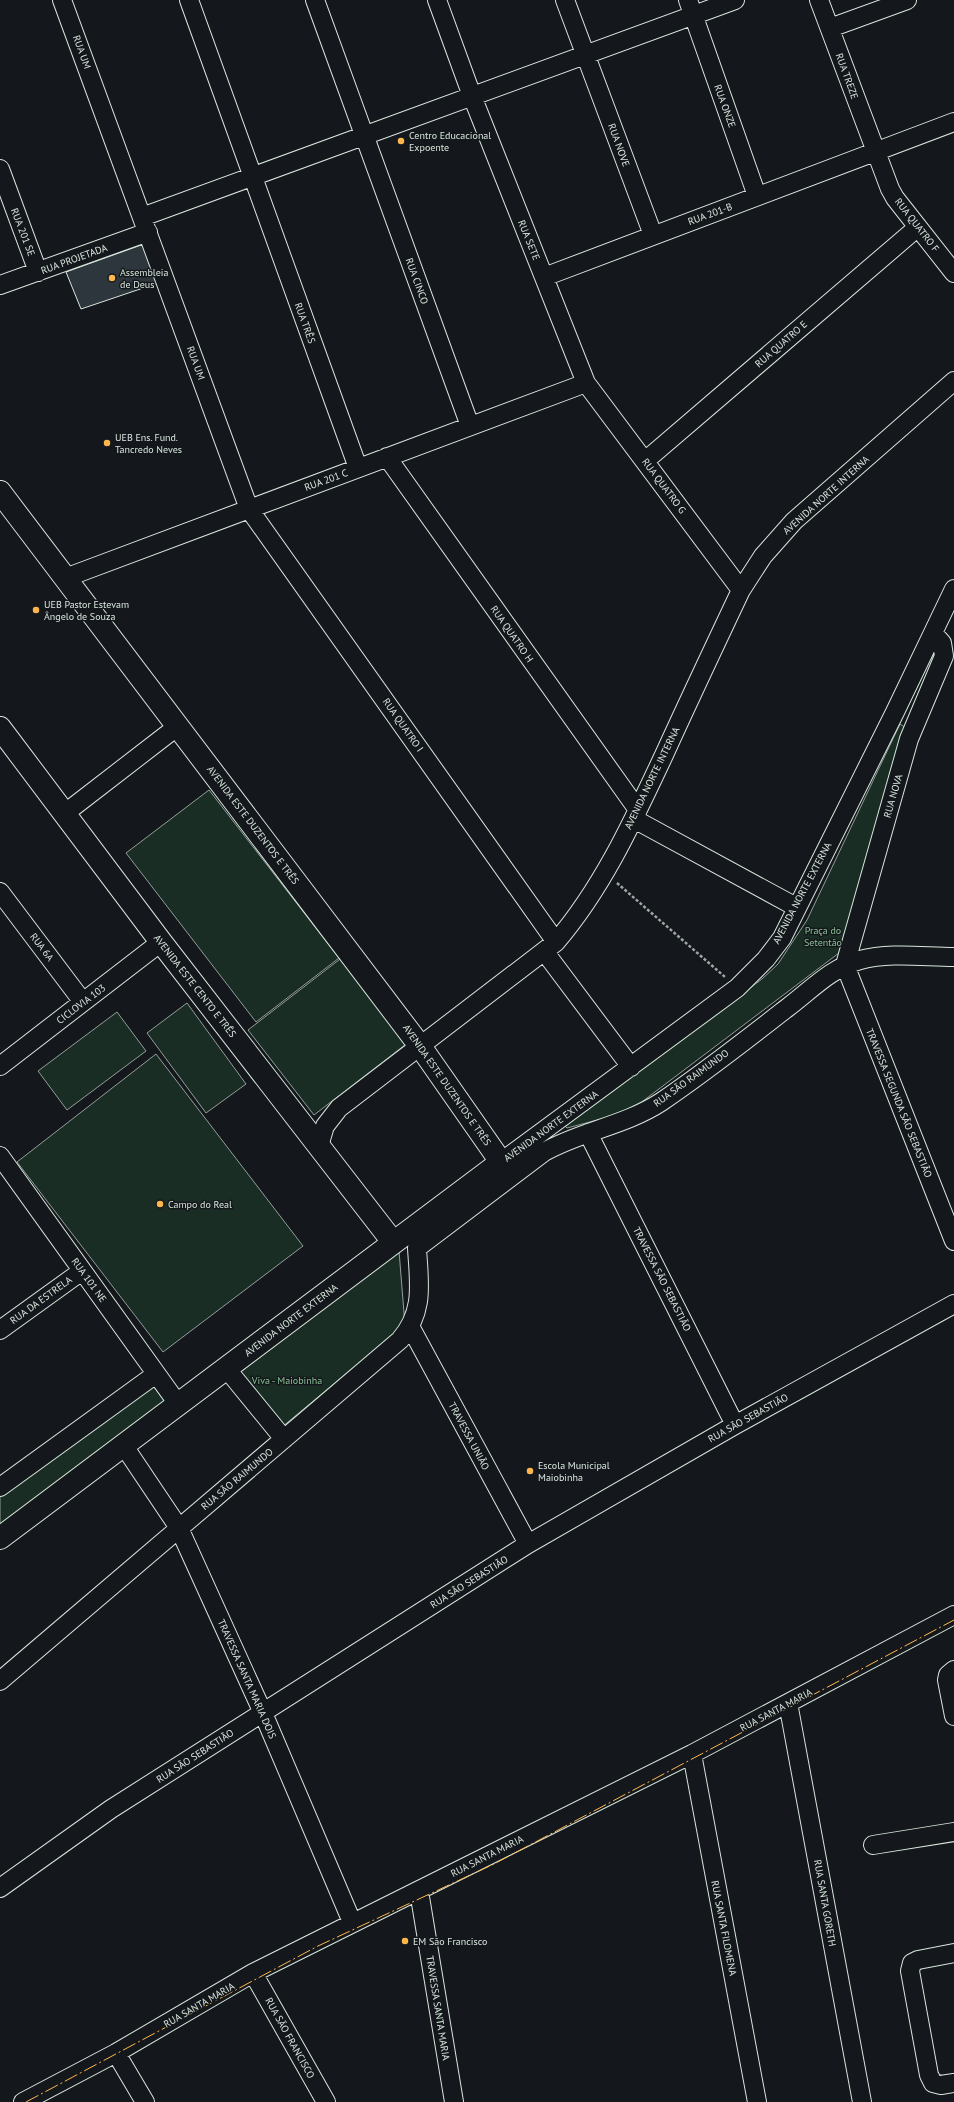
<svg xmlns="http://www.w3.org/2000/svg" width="954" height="2102" font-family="'PT Sans',sans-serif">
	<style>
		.green { fill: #1a2d24; stroke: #939e99 }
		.building { fill: #2c363c; stroke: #d8e6dc }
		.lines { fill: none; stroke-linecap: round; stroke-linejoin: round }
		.minor-casing { stroke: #d8e6dc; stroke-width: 20 }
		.major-casing { stroke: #d8e6dc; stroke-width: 24 }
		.path { stroke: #9da8a2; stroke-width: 2.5; stroke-dasharray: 3 2; stroke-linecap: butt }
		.minor { stroke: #14181c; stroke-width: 18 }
		.major { stroke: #14181c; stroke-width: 22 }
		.power { stroke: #ffb74d; stroke-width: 1; stroke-dasharray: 14 3 2 3; stroke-linecap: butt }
		.poi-dot { fill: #ffb74d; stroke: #14181c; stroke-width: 1.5 }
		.labels { text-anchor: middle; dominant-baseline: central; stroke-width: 3; stroke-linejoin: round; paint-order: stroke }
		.street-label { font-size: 10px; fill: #d8e6dc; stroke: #14181c }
		.poi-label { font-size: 10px; fill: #d8e6dc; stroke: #14181c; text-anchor: start }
		.park-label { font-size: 10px; fill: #8ac095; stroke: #14181c }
	</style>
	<rect width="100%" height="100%" fill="#14181c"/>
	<path class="green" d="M900 724 906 728 839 953 639 1104 620 1114 567 1128 565 1126 762 979 778 964 807 920Z
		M209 790 339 958 256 1022 126 853Z
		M344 956 410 1041 314 1115 248 1030Z
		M187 1003 246 1084 206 1113 147 1033Z
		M117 1012 146 1051 67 1110 38 1071Z
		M156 1054 303 1246 163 1352 17 1162Z
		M399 1251 405 1325 282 1427 238 1374Z
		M151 1383 165 1402 0 1526V1494Z"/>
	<path class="building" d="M144 244 158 283 81 309 66 272Z"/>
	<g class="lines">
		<defs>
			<path id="minor" d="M62 0 249 509 556 942
				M189 0 358 468
				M315 0 470 426
				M437 0 472 96 586 383 741 590
				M565 0 653 235
				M688 0 757 196
				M819 0 890 189 895 198 954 273
				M830 28 907 0
				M0 169 38 272
				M142 217 735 0
				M544 277 954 122
				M0 285 148 232
				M387 457 638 810
				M645 461 918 227
				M65 578 586 383
				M64 814 178 726
				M634 819 796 907
				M0 892 83 1002
				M544 951 631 1067
				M845 965 909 739 944 656 942 643 933 633
				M845 965 954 1241
				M0 1066 161 942
				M588 1133 735 1425
				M319 1146 325 1126 339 1108 556 942C603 887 633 821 664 755 689 700 715 645 741 590L763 556 794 521 954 381
				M0 1156 178 1404
				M501 1162 737 988 766 959 782 938 895 712 954 589
				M411 1328 528 1544
				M0 1330 82 1271
				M226 1368 284 1439
				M124 1446 179 1528 263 1713 352 1922
				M0 1487 156 1374
				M954 1670 948 1675 947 1680 954 1716
				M0 1681 400 1340C425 1311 419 1283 417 1248L544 1152C581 1131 624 1126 661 1102 704 1073 746 1040 787 1008 811 990 831 968 860 960 890 952 924 957 954 957
				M788 1703 862 2102
				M692 1754 757 2102
				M873 1845 954 1832
				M0 1888 111 1809 528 1544 735 1425 954 1304
				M419 1891 454 2102
				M954 1953 918 1960 912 1963 910 1971 929 2075 933 2083 941 2085 954 2083
				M253 1973 326 2102
				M116 2053 145 2102
				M23 2102 116 2053 253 1973 692 1754 954 1615"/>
			<path id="major" d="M0 492 420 1046 501 1162 0 1538
				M0 728 161 942 393 1242"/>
		</defs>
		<use href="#minor" class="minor-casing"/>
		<use href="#major" class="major-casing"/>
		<path class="path" d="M617 883 725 977"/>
		<use href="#minor" class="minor"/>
		<use href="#major" class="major"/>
		<path class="power" d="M26 2102 318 1946 494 1864 954 1620"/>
	</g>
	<g class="poi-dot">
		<circle cx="401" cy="141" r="4"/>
		<circle cx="112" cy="278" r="4"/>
		<circle cx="107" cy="443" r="4"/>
		<circle cx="36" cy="610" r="4"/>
		<circle cx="160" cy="1204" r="4"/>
		<circle cx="530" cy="1471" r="4"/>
		<circle cx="405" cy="1941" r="4"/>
	</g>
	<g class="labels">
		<g class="street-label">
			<text transform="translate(82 52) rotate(70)">RUA UM</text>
			<text transform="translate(847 76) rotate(70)">RUA TREZE</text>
			<text transform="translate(725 106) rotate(70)">RUA ONZE</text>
			<text transform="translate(619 145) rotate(70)">RUA NOVE</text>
			<text transform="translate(710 214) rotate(-20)">RUA 201-B</text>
			<text transform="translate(917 225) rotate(52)">RUA QUATRO F</text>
			<text transform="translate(23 232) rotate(69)">RUA 201 SE</text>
			<text transform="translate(529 240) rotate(68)">RUA SETE</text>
			<text transform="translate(74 259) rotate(-20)">RUA PROJETADA</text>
			<text transform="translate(417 281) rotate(70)">RUA CINCO</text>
			<text transform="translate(305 323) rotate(70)">RUA TRÊS</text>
			<text transform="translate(781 344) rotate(-41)">RUA QUATRO E</text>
			<text transform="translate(196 363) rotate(70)">RUA UM</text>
			<text transform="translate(326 480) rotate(-20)">RUA 201 C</text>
			<text transform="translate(664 486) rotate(53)">RUA QUATRO G</text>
			<text transform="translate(826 495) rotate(-42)">AVENIDA NORTE INTERNA</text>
			<text transform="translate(512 634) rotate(55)">RUA QUATRO H</text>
			<text transform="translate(403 725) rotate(55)">RUA QUATRO I</text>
			<text transform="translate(652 778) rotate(-64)">AVENIDA NORTE INTERNA</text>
			<text transform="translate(893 796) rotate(-74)">RUA NOVA</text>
			<text transform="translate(253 825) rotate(53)">AVENIDA ESTE DUZENTOS E TRÊS</text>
			<text transform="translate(802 893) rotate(-62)">AVENIDA NORTE EXTERNA</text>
			<text transform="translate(42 947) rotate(53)">RUA 6A</text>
			<text transform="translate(195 986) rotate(52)">AVENIDA ESTE CENTO E TRÊS</text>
			<text transform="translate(81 1004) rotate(-37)">CICLOVIA 103</text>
			<text transform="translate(691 1078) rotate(-36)">RUA SÃO RAIMUNDO</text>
			<text transform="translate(447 1085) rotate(55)">AVENIDA ESTE DUZENTOS E TRÊS</text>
			<text transform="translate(899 1103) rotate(68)">TRAVESSA SEGUNDA SÃO SEBASTIÃO</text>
			<text transform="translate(551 1126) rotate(-36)">AVENIDA NORTE EXTERNA</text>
			<text transform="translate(662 1279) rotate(63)">TRAVESSA SÃO SEBASTIÃO</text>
			<text transform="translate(89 1280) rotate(54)">RUA 101 NE</text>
			<text transform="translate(41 1300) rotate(-36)">RUA DA ESTRELA</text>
			<text transform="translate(291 1320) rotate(-37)">AVENIDA NORTE EXTERNA</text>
			<text transform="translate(748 1418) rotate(-29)">RUA SÃO SEBASTIÃO</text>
			<text transform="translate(469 1436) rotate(62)">TRAVESSA UNIÃO</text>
			<text transform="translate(237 1479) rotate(-40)">RUA SÃO RAIMUNDO</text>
			<text transform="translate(469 1582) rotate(-32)">RUA SÃO SEBASTIÃO</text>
			<text transform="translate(247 1679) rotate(66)">TRAVESSA SANTA MARIA DOIS</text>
			<text transform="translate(776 1710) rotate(-28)">RUA SANTA MARIA</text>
			<text transform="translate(195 1756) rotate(-33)">RUA SÃO SEBASTIÃO</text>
			<text transform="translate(487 1856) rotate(-27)">RUA SANTA MARIA</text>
			<text transform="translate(825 1903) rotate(80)">RUA SANTA GORETH</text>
			<text transform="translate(724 1928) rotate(79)">RUA SANTA FILOMENA</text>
			<text transform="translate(199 2005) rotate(-30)">RUA SANTA MARIA</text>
			<text transform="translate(438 2008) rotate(81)">TRAVESSA SANTA MARIA</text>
			<text transform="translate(290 2038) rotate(61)">RUA SÃO FRANCISCO</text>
		</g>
		<g class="poi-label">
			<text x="409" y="135">Centro Educacional<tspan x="409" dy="12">Expoente</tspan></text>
			<text x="120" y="272">Assembleia<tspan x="120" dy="12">de Deus</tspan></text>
			<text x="115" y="437">UEB Ens. Fund.<tspan x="115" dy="12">Tancredo Neves</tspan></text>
			<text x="44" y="604">UEB Pastor Estevam<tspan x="44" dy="12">Ângelo de Souza</tspan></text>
			<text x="168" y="1204">Campo do Real</text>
			<text x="538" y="1465">Escola Municipal<tspan x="538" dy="12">Maiobinha</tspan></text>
			<text x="413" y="1941">EM São Francisco</text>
		</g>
		<g class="park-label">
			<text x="823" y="930">Praça do<tspan x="823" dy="12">Setentão</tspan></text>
			<text x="287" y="1380">Viva - Maiobinha</text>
		</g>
	</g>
</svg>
